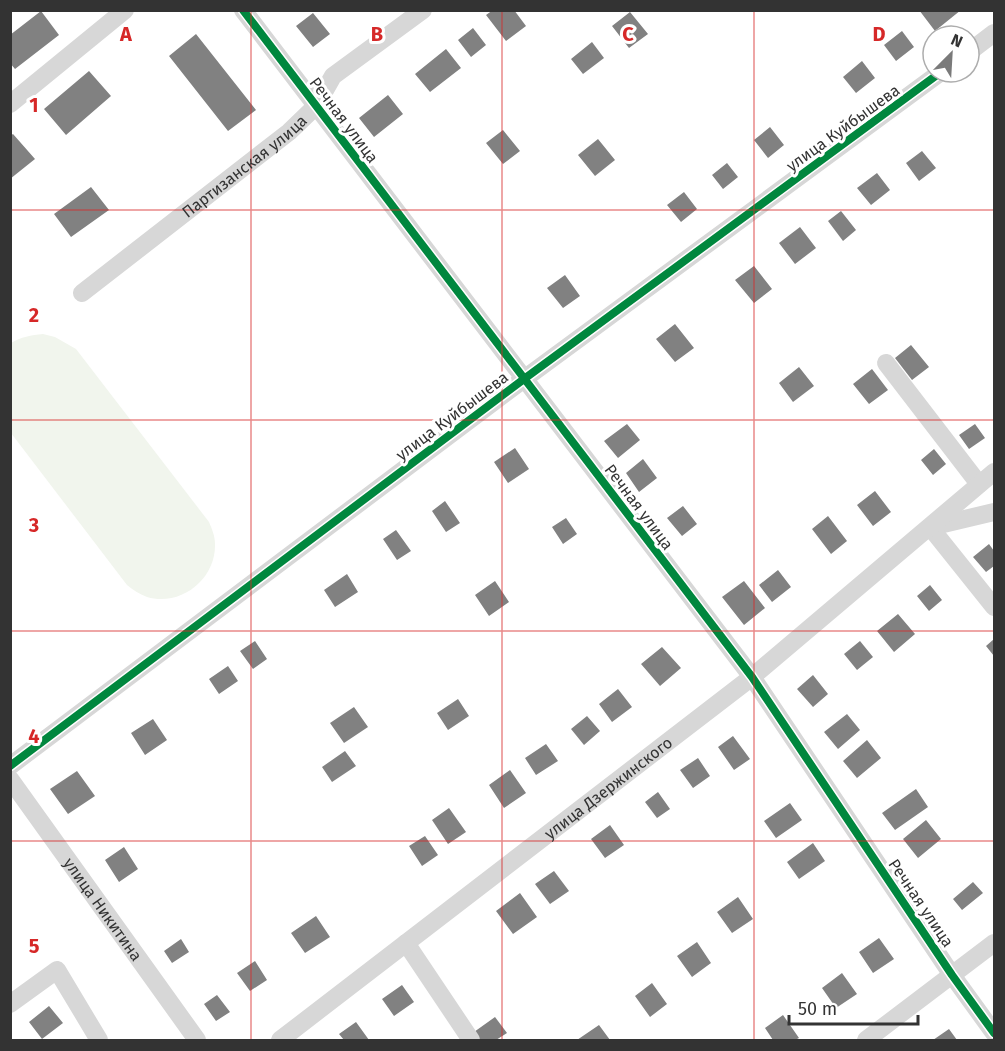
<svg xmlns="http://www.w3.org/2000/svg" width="1005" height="1051" font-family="'Fira Sans',sans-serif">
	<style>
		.green { fill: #f1f5ed }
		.building { fill: #818181 }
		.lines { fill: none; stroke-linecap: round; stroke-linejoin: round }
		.minor { stroke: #d7d7d7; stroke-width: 18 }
		.cycleway-casing { stroke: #fff; stroke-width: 11 }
		.cycleway { stroke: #00873e; stroke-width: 8 }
		.grid { fill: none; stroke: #d62828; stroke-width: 1.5; stroke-opacity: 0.55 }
		.labels { text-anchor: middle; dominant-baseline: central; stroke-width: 6; stroke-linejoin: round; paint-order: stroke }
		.street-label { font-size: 16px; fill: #333; stroke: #fff }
		.grid-label { font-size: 20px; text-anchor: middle; font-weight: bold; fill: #d62828; stroke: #fff; stroke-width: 6; stroke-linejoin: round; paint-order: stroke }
	</style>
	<rect width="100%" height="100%" fill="#fff"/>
	<path class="green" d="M43 334 55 337 76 349 209 522C212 529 215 536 215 544 216 579 181 607 147 597 139 594 133 590 127 585L11 433V343C21 337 31 335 43 334Z"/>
	<path class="building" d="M493 10H514L526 26 506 41 486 15Z
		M919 10H961L935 31Z
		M41 11 59 35 15 69 10 63V35Z
		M630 12 648 34 629 48 612 26Z
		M313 13 330 34 313 47 296 26Z
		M473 28 486 45 471 57 458 40Z
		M902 31 914 47 896 61 884 45Z
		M196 34 256 110 228 131 169 56Z
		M592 42 604 58 583 74 571 59Z
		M446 49 461 68 430 92 415 74Z
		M862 61 875 78 856 93 843 77Z
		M89 71 111 96 66 135 44 109Z
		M388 95 403 114 374 137 359 118Z
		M770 127 784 145 768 158 754 140Z
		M503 130 520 151 503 164 486 143Z
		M13 134 35 159 10 179V136Z
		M598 139 615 160 595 176 578 155Z
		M922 151 936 168 919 181 906 163Z
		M727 163 738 177 723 189 712 175Z
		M877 173 890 190 871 205 857 188Z
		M91 187 109 210 71 237 54 214Z
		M684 192 697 209 681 222 667 205Z
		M841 211 856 230 843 241 828 221Z
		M800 227 816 248 795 264 779 243Z
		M754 266 772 289 754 303 735 280Z
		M565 275 580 296 563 308 547 288Z
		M675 324 694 348 675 362 656 339Z
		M911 345 929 367 912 380 895 358Z
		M799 367 814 386 793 402 779 383Z
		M872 369 888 390 869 404 853 384Z
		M627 424 640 440 618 458 604 441Z
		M975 424 985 438 969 449 959 435Z
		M515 448 529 469 508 483 494 462Z
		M934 449 946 464 933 475 921 460Z
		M643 459 657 478 639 492 626 473Z
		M875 491 891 512 873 526 857 505Z
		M445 501 460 523 446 532 432 511Z
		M683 506 697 524 682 536 667 518Z
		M828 516 847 541 831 554 812 529Z
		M566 518 577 534 563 544 552 527Z
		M396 530 411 551 397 560 383 539Z
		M989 544 994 551V566L986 572 973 557Z
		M778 570 791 587 772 602 759 585Z
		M347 574 358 592 335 607 324 590Z
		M495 581 509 602 489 616 475 595Z
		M744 581 765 608 744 625 722 597Z
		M930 585 942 600 929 611 917 596Z
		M898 614 915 634 894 652 877 631Z
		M994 639V656L986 646Z
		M255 641 267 659 253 669 240 651Z
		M860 641 873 657 857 670 844 654Z
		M662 647 681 668 660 686 641 664Z
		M228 666 238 681 219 694 209 679Z
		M813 675 828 694 813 707 797 689Z
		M618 689 632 707 612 722 599 704Z
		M458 699 469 716 448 730 437 713Z
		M354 707 368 727 344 743 330 723Z
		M847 714 860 730 838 749 824 732Z
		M587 716 600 731 584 745 571 729Z
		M153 719 167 740 145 755 131 733Z
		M733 736 750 759 734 770 718 747Z
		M867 740 881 758 857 778 843 761Z
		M546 744 558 761 536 775 525 758Z
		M345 751 356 766 332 782 322 767Z
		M698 758 710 776 693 788 680 770Z
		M510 770 526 793 504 808 489 785Z
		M77 771 95 796 68 814 50 789Z
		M916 789 928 807 895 830 882 813Z
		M658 792 670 809 657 818 645 802Z
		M790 803 802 820 776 838 764 821Z
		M449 808 466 832 448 844 432 820Z
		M926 820 941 839 918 858 903 839Z
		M610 825 624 845 605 858 591 839Z
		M425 836 438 855 422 866 409 846Z
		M813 843 825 861 799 879 787 862Z
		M124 847 138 869 119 882 105 860Z
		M554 871 569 891 550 904 535 884Z
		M973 882 983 893 962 910 953 899Z
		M520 893 537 917 513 934 496 911Z
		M738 897 753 919 732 933 717 912Z
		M316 916 330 937 305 953 291 933Z
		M879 938 894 959 873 973 859 952Z
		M181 939 189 952 172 963 164 951Z
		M697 942 711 963 692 977 677 956Z
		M255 961 267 980 250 991 237 973Z
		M842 973 857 994 836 1008 822 988Z
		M652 983 667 1004 650 1017 635 996Z
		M402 985 414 1002 394 1016 382 999Z
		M217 995 230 1012 216 1021 204 1004Z
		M49 1006 63 1023 42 1039 29 1022Z
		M783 1015 799 1038 795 1040H773L765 1028Z
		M495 1017 507 1033 496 1040H480L474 1032Z
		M356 1022 369 1040H344L339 1034Z
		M599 1025 610 1040H577Z
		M949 1029 957 1040H933Z"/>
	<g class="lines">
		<g class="minor">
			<path d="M243 10 752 677 952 975 994 1033"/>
			<path d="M969 52 994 33"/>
			<path d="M10 104 125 10"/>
			<path id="s1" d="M82 293 289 132 316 106 333 76 423 10"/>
			<path d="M886 363 979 484"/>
			<path d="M935 526 994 512"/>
			<path d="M930 527 994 607"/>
			<path d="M10 766 524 379 941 72"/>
			<path id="s2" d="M10 779 197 1040"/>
			<path d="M406 943 471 1040"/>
			<path d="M10 1004 57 970 99 1040"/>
			<path id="s3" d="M280 1040 752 677 994 472"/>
			<path d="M866 1040 994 943"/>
		</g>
		<defs>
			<path id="cycleway" d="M243 10 752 677 952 975 994 1033
				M10 766 524 379 941 72"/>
		</defs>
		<use href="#cycleway" class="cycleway-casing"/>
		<use href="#cycleway" class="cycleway"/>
	</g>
	<path class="grid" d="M251 10V1040M502 10V1040M754 10V1040M10 210H994M10 420H994M10 631H994M10 841H994"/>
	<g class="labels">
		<g class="street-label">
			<text transform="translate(344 120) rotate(53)">Речная улица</text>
			<text transform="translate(843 128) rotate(-36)">улица Куйбышева</text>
			<text stroke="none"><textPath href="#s1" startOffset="206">Партизанская улица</textPath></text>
			<text transform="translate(452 416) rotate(-37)">улица Куйбышева</text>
			<text transform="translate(639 507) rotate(53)">Речная улица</text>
			<text stroke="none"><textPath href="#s3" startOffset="414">улица Дзержинского</textPath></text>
			<text transform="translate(921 903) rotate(56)">Речная улица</text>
			<text stroke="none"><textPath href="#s2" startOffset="160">улица Никитина</textPath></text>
		</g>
	</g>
	<g class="grid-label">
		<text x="126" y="41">A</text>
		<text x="377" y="41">B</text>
		<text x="628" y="41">C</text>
		<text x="879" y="41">D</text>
		<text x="34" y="112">1</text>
		<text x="34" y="322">2</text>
		<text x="34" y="532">3</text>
		<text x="34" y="743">4</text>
		<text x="34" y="953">5</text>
	</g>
	<rect width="1005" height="1051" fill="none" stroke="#333333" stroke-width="24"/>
	<g transform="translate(951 54) rotate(24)"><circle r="28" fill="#ffffff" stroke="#adadad" stroke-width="1.5"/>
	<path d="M0-4.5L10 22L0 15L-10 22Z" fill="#7a7a7a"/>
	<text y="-9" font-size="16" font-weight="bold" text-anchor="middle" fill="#333333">N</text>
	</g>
	<path d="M789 1015v9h129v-9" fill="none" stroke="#333333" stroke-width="3"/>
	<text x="798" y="1015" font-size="18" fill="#333333" stroke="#ffffff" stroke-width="4.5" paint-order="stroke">50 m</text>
</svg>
